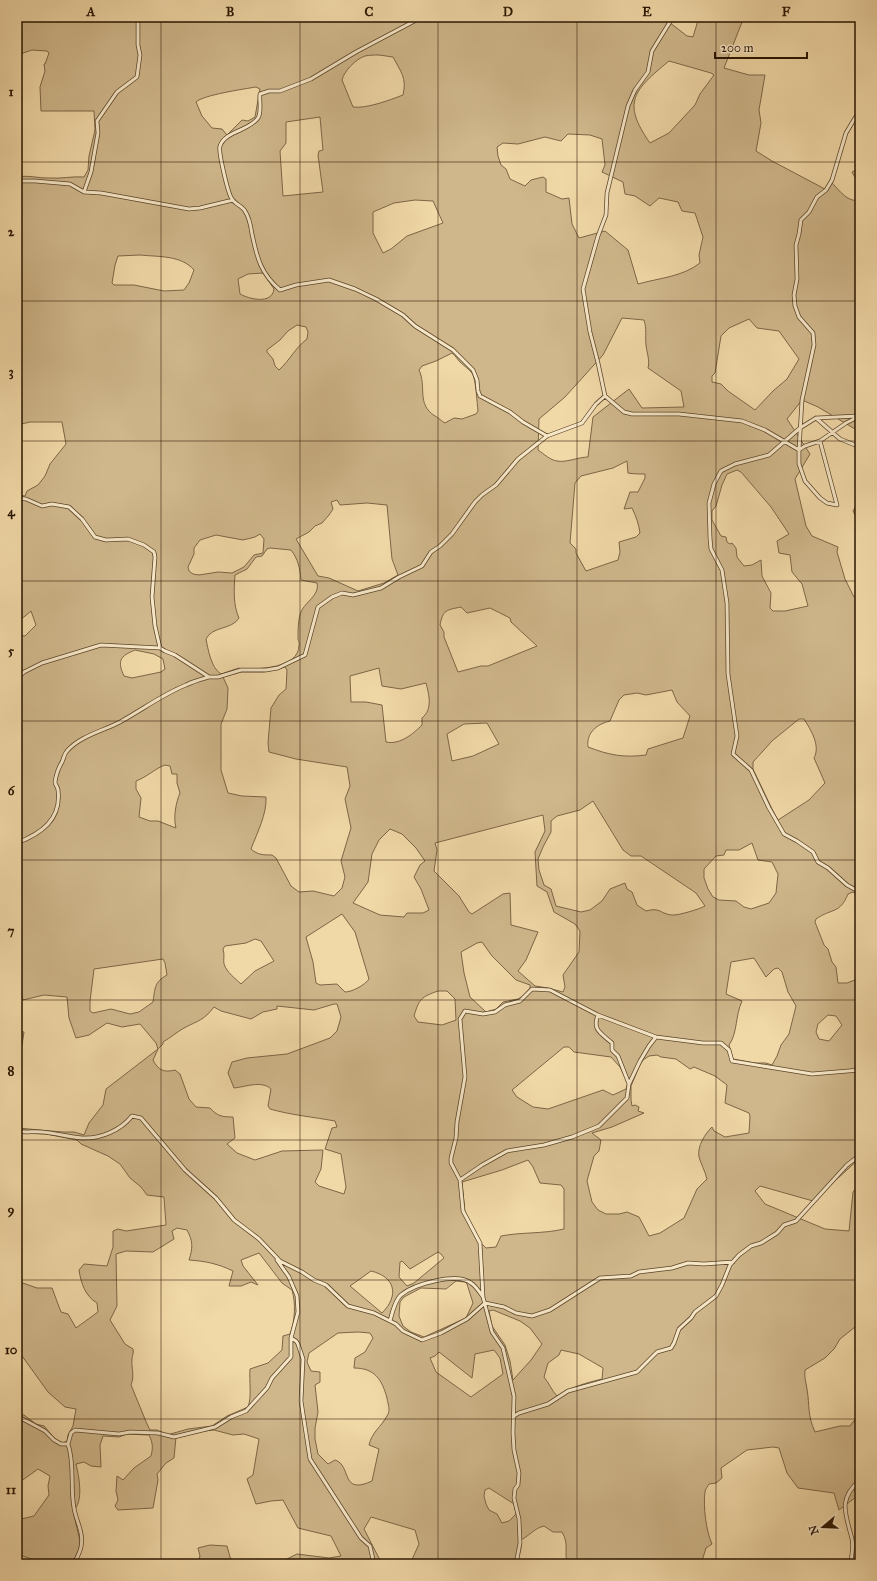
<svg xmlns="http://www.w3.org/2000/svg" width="877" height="1581" font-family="'IM FELL Great Primer',serif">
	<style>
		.green { fill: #cfb78b; stroke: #7c6646; fill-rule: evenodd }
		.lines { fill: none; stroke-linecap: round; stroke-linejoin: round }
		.minor-casing { stroke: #5a452a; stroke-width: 4.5 }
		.minor { stroke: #f6e6c6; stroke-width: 3 }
		.grid { fill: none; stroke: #281400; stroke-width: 1; stroke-opacity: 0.55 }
		.neatline { fill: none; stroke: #281400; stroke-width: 1.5 }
		.grid-label { font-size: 13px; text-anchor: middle; font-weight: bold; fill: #281400 }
	</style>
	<rect width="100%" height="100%" fill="#f1d8a7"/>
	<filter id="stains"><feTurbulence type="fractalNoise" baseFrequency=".005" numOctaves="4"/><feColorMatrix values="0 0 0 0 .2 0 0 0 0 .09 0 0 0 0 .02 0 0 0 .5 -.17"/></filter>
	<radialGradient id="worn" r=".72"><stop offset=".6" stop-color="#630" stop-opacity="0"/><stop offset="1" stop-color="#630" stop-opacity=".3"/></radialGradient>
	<path class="green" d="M17 17H665V19L687 36 693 37 699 17H744L724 68 749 75H765L759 110 761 123 756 151 772 161 823 188 827 190 832 183C840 191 848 203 860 200V432L818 407 802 400 787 419 810 454 795 479 806 526 812 536 838 547 837 552 845 579 854 597H860V907L856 894 853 892 848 894C840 914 832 908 816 919L815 922 824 945 828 949 832 962 836 967 838 983H847L860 978V1158L813 1201 760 1186 755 1191 765 1204 825 1229 849 1231 853 1192 860 1183V1323L840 1339 834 1349 825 1358 805 1370C804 1377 806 1382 807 1389 810 1407 807 1414 815 1432L840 1426H850L860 1413V1494L839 1510 834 1493 798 1488 787 1473 779 1448 773 1447 747 1450 721 1468 722 1478 716 1483 709 1484C708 1486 705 1489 705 1492 703 1506 706 1531 712 1544L706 1548 701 1564H568C563 1554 570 1545 562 1532H553L544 1526C535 1528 530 1535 521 1540V1548L517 1564H410L419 1544 415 1530 371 1517 364 1529 382 1564H277L297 1554 329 1558 341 1556 331 1536 298 1528 283 1500 271 1501 256 1504 247 1479 253 1475 259 1439 244 1434 233 1435 214 1430 195 1432 176 1437 174 1458 166 1463 157 1474 158 1480 153 1508 118 1510 115 1506 118 1500 116 1491 117 1476 123 1480 134 1468 151 1456C153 1448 153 1443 149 1435L127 1434 119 1437 103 1436 100 1445 101 1467 91 1466 84 1462 76 1464C79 1477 84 1502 73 1511L80 1541 79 1549 72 1564H40V1562L17 1554V1520L34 1516 49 1495 48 1486 50 1476 38 1469 17 1484V1414L24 1415 36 1424 44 1426 56 1440 63 1443 67 1441 68 1435 73 1426 76 1409 65 1407 48 1392 17 1349V1281L37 1288H52L61 1312 68 1314 76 1328 98 1312 97 1303C85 1296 81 1283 79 1270L84 1264 107 1266 113 1247V1231L118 1229 126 1231 166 1225 164 1197 147 1195 141 1187 130 1178 120 1164 108 1156 81 1144 77 1140 46 1134 17 1133V1128L63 1132H74L84 1135 89 1123 103 1105 106 1089 158 1049 156 1043 140 1024 122 1027 107 1023 89 1035 76 1038 69 1018 67 997 44 995 23 1000 17 980V635L25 636 36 625 31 611C26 616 21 618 17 624V495L25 496 27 491 38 485 45 476 50 464 66 444 62 422H30L17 425V177C28 175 37 178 49 178 61 179 72 176 84 177L88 170 89 156 95 130 94 111H41L40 87 45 71 44 64H45L49 53 47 51 32 50 17 55ZM379 55 393 57C401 72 407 78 403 95 390 100 366 109 353 107L342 80C344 71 356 59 365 56 369 55 375 55 379 55ZM669 61 711 73 714 75 700 94 695 105 669 133 650 143C621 102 634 90 669 61ZM256 87 260 89 255 117 248 121 242 120 227 135 222 129 212 128 202 116 196 102C203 95 244 89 256 87ZM320 117 323 150 319 151 318 155 323 192 283 196 280 151 286 143V122ZM568 134 590 135 602 139 605 165 602 172 623 182 625 194 635 196 650 206 659 198 678 202 682 211 695 213 703 237 699 255 700 263C682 277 659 278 638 284L628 250 605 231 579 238 572 224 569 198 562 199 546 192V179L543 177 531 180 525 186 510 179 506 169 501 165 498 156 497 147 503 143 518 144 545 137 561 141ZM415 200 433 201 443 223 407 236 391 249 383 253 373 233V212L394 203ZM140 255C159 257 181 255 194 270L189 283 184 290 164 291 134 285H114L112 283 115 265 118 256ZM263 273 274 289C272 305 249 299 240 294L238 279 248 274ZM622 318 644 320C647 329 645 336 646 345 647 354 650 360 648 368L681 391 684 407 642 408 629 389 593 417 588 457C579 457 565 463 557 461 550 460 544 454 538 450L539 419 565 397 603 355ZM749 319 757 328 779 331 799 359 787 379 773 391 755 410 728 391 721 384 712 382V376L715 373 721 336 729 328ZM297 325 306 327 308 332 307 339C295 348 290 360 279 370L275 366 273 359 267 352V350L280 340 288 331ZM452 353C456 356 457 359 460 362 464 366 469 369 472 373 476 379 477 403 478 411L476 414 462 419 454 418 445 423C441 421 439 418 435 416 416 404 427 387 419 370L422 366 436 361ZM627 461 628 473C633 474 640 474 645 474V478L638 492H630L624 509 632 508C636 516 639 525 640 533L636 537 619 542 620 552 618 560 586 571 576 553V549L570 543 575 483 581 476 613 468ZM737 470 741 472 771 507 789 534 777 541 779 553 790 555 792 572 802 584 808 606 785 611H773L770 608 771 593 762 576 761 560 752 565 744 566 737 557 736 548 732 543 730 544 727 542 726 537 721 536 712 520V511L716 506 722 485 727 474ZM337 500 340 505 367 503 387 505 392 559 398 575 384 583 358 591 329 578 318 576 296 539 309 532 315 526 322 523 329 515 333 509 331 502ZM260 534 264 539 263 553 254 555 244 567 232 573 218 572 199 575 193 574 189 571 188 567 194 554V548L200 540 216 535 243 540 255 537ZM270 548 291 550C298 559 300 568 301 580L317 583C320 595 305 602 301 612 298 619 298 631 298 639 298 640 300 644 299 645 299 669 258 669 241 669L239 668 221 674C211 668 208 649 206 639 212 626 232 630 239 618 233 605 234 589 235 575L247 569 256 557 262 556 267 549ZM461 607 467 613 490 608 510 618 511 622 537 646 488 666H481L458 672 444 637V632L440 625C443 610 446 610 461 607ZM135 650 154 654 163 659 165 669 161 672 132 678 124 676C117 661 120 656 135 650ZM285 667 287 670 286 689 279 695 271 708 268 743 269 752 296 759 347 767 350 786 345 799 351 828 341 861 345 877 342 888 334 896 313 891 299 892 291 886 276 858 272 855C263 855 258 855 251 849 257 833 267 814 266 797L242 796 228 793 221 770V724L227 709 228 688 223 677 241 672H264ZM379 668 382 686 401 689 426 683C429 695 433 709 422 718V725C413 734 400 745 386 742L382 705 366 702H351L350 676ZM672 690 677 702 690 716 683 738 648 749 646 755C623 758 609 755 588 747 586 733 597 724 610 721L619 700 624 695 637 693 646 695ZM799 719H804C810 729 821 745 814 758L825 783 809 800 778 820 772 809 753 769V762L772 741ZM487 723 499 744 473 756 452 761 447 734 464 724ZM165 765 170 766 172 774H177V783L180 793C176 802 173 818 176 828L158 821H150L139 817 141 798 136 789V781C147 777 156 768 165 765ZM593 801 623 850 631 856H641L696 893 705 906C700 909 677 916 671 915 659 913 660 907 646 911L637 905 632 892 627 889 625 883 610 889 602 901 590 910 581 912 556 906 551 889 544 885 539 870 538 859 543 847 551 832V821L557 816 580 810ZM543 815 545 831 535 852 537 886 547 892 554 912 575 924 580 931 579 952 563 975 565 987 563 992 548 988 535 986 518 971 526 960 538 932 511 925 510 893 503 894 472 914 469 912 459 896 434 871 437 850 435 843ZM390 829 402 834 416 848 425 861 420 865 414 877 421 889 429 910 423 913H407L404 917 380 915 353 903 368 882 372 854 379 840ZM752 843 758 860 772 862 778 874 776 893 769 903 751 909 744 907 736 901 719 900 713 897 708 889 704 878V869L716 856 724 855 726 850H739ZM342 914 355 932 369 979C365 985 352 992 345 992L337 984 320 985 316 983 313 962 306 937ZM255 939 261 941 274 961 255 971 241 984C235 978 227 973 224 964 223 960 225 955 223 949L225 946 246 943ZM482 942 492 956 516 980 530 985V988L523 996 518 999 503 1002 496 1009 486 1012 470 997 464 973 461 952 477 943ZM754 958 766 977 774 969 778 968 782 972 788 992 796 1006 789 1034 781 1045 777 1056 772 1065 766 1063H755L733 1059 729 1045C738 1032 735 1016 742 1001L726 994 731 962ZM163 959 165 963 167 975C154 982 155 989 153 1002L139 1012 130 1014 111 1009 93 1013 90 1011V1001L94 969ZM438 991H447L455 999 456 1020 442 1025 418 1022 414 1016C419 999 421 997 438 991ZM334 1004H337L341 1017 337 1031 330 1038 287 1054 247 1058 232 1062 228 1073 234 1088C245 1087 262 1080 271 1089L268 1106 270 1109C291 1115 313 1117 335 1121L337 1127 332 1128 325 1149 341 1154 346 1187 344 1194 319 1186 315 1182 321 1169 323 1150 282 1151 255 1160 237 1153 227 1144 235 1138 233 1117C222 1117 217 1116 210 1108L196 1107 189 1099 180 1074 175 1070C164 1073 158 1070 153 1060L158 1049 163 1044V1042C170 1038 177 1032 184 1028 199 1020 203 1021 214 1007L221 1011 251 1019 263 1012 277 1009V1006L314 1010ZM828 1015 836 1016 842 1025 829 1041 819 1039 816 1032 818 1024ZM564 1047H569L574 1052 611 1057 620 1067 628 1083 626 1089 613 1095 603 1090 548 1109 533 1107 517 1097 512 1090ZM657 1055 661 1057 676 1059 690 1069 694 1067 715 1076 727 1085 725 1103 749 1113 750 1116 749 1133 725 1137 714 1131 712 1127C705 1134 697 1146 699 1157 701 1164 705 1171 707 1179L697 1189 684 1218 660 1233 649 1236 639 1217 627 1212 619 1214H606L598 1210 592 1202 587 1181 594 1156 599 1151 601 1140 592 1133 612 1127 644 1113 638 1111 639 1107 635 1105 632 1106 631 1100V1086L640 1065 643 1060 649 1056ZM528 1160 533 1167 540 1183 561 1185 564 1189V1229C543 1234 521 1232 501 1236L496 1247 486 1248 481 1243 465 1212 462 1182 502 1170ZM177 1228 187 1230C193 1241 193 1248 189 1260 205 1261 219 1264 233 1271L229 1286H241L251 1282 258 1285 243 1266 241 1260 259 1253 282 1283 292 1290C296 1304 295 1321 290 1334L283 1336 282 1350 268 1363 250 1369C249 1381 252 1397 248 1407L227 1416 212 1426 188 1429 167 1435 157 1430H150L147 1424 131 1385C135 1375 131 1368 132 1359 132 1355 134 1354 133 1349L125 1344 110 1320 117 1306 116 1254 126 1251 153 1252 174 1239 172 1231ZM438 1252 441 1254 444 1258 414 1283 407 1286 399 1277 400 1262 402 1261 410 1269ZM371 1271C396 1277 399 1296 382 1313L350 1286ZM456 1281 465 1282 467 1284 473 1303 466 1318 424 1337 411 1332 403 1326 399 1316 400 1302 404 1297 421 1288 446 1289ZM493 1310 520 1321 530 1328 542 1344 531 1360 513 1380 510 1361 505 1345 492 1326 489 1311ZM358 1332 370 1333 373 1338 365 1352 355 1358 354 1368C375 1368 382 1380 387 1398 388 1405 391 1410 387 1416 381 1427 372 1432 369 1445L379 1449 372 1481C340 1496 352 1465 335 1460L328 1464 318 1454 315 1439V1428L318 1412 315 1385 320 1382V1372L311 1371 307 1362 309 1353 338 1333ZM494 1350 500 1358 503 1374 471 1397 436 1372 430 1358 435 1356 439 1352 472 1378 475 1354ZM561 1350 579 1354 603 1368 602 1379C586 1383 571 1387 557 1396 552 1391 549 1383 544 1377L548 1363 559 1355ZM489 1488 514 1504 516 1514 509 1521 502 1523 497 1514 489 1510 486 1504 484 1496 485 1490Z
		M860 168V186L852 172Z
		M860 499V524L853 511Z
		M17 1031 24 1032 22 1045 17 1049Z
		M210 1545 227 1546 230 1557 234 1564H197L200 1556 198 1548Z"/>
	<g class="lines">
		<defs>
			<path id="minor" d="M422 17 356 52 311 79 280 91H269L260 94C259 101 262 112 258 118 249 131 225 131 220 146 218 151 228 194 232 199 235 204 242 206 245 211 249 217 251 227 252 234 257 258 261 274 280 290L296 285 329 280 355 289 376 299 403 315 415 326 453 350 473 370 477 380 478 391 480 396 510 412 523 422 547 436
				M673 17 652 51 648 72 635 90 628 106 607 193 606 215 598 236 583 289 590 332 598 363 605 396 624 412 632 414H679L742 421 765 430 799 450 805 446 820 441 846 423 860 416
				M17 181H35L70 184 84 192 101 193 189 209 200 208 233 200
				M84 192 91 172 98 133 97 121 117 92 137 77 140 55 138 45V17
				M858 416 816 418 800 428 769 455 735 464 721 471 714 484 709 503 710 538 711 549 722 570 727 603 728 674 737 736 733 754 751 770 769 808 784 834 797 841 813 852 818 862 828 868 847 885 856 890 860 897
				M816 418 840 439 860 447
				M820 441 837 505 827 503 820 498 805 481 799 464V450L802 400 814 345 813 333 799 317 795 306 794 295 797 279 796 245 799 234 801 220 809 212 817 197 826 190 832 180 846 133 855 118 860 112
				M17 498 26 499 42 506 52 504 69 507 82 519 95 537 106 540 128 539 144 545 154 552 155 557 152 597 155 626 160 648 165 651 175 655 209 677H218L241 670H266L278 668 305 655 318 607 332 597 342 593 353 595 381 588 399 577 422 566 431 552 440 546 452 534 475 502 482 495 496 485 518 459 547 436 582 423 596 404 605 396
				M17 678 24 672 42 663 101 645 160 648
				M17 843C40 834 62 820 58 790 58 787 55 785 55 782 56 775 59 767 62 762 64 758 64 754 67 751 80 736 103 731 120 722 142 710 163 694 186 685 194 681 202 679 209 677
				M598 1015C592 1030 601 1033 612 1043V1050L618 1056 629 1084
				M17 1131C25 1133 34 1131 42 1132 55 1133 69 1137 82 1138 101 1139 121 1130 132 1116L141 1118 185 1170 216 1198 234 1220 259 1239 280 1261 302 1272 314 1280 326 1285 348 1306 374 1313 396 1324 403 1331 422 1340 441 1333 467 1319 485 1303 504 1307 516 1313 532 1316 550 1310 600 1278 631 1276 639 1272 672 1268 688 1263 704 1264 733 1262
				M460 1180 482 1165 507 1151 544 1145 572 1137 599 1126 627 1098 629 1084 640 1061 649 1046 656 1037 703 1043H721L729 1050 732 1061 812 1074 860 1070
				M390 1321C392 1313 395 1300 401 1295 414 1284 457 1272 471 1283 476 1286 480 1293 483 1297
				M291 1338 296 1341 298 1344 303 1359 301 1401 310 1459 361 1538 370 1546 374 1564
				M17 1416 45 1431 54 1440 61 1444H68L71 1433 75 1430 119 1434 130 1432 158 1433 174 1437 215 1427 231 1417 246 1411 267 1388 272 1378 291 1357V1338L298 1312 297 1296 289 1277 277 1260
				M514 1416 519 1413 548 1404 568 1391 637 1372 657 1352 671 1348 674 1343 679 1329 691 1318 695 1312 716 1296 722 1285 730 1265 739 1255 751 1246 761 1243 777 1233 784 1225 796 1221 847 1165 860 1155
				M68 1444C75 1464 70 1487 74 1508 76 1521 84 1532 81 1547 80 1553 76 1559 74 1564
				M516 1564 520 1543 519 1519 514 1498 515 1489 518 1485 519 1473 514 1450 513 1433 514 1396 503 1348 492 1332 483 1297 480 1243 463 1211 460 1180 451 1163V1158L456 1138 457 1122 465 1077 460 1019 465 1011 483 1014 495 1012 505 1005 520 1001 532 989 550 990 598 1015 656 1037
				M851 1564C851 1556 854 1548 852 1539 846 1514 837 1500 860 1480"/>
		</defs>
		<use href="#minor" class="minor-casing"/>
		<use href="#minor" class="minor"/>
	</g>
	<path class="grid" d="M161 17V1564M300 17V1564M438 17V1564M577 17V1564M716 17V1564M17 162H860M17 301H860M17 441H860M17 581H860M17 721H860M17 860H860M17 1000H860M17 1140H860M17 1280H860M17 1419H860"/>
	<rect width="877" height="1581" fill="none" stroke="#f1d8a7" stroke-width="44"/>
	<g transform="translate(823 1527) rotate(251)" stroke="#f6e6c6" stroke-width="3" paint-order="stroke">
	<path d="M0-3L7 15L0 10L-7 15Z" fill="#281400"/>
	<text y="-6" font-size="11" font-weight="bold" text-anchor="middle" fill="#281400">N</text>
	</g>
	<path d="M715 52v6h92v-6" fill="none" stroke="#281400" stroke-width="2"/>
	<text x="721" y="52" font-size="12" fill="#281400" stroke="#f6e6c6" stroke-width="3" paint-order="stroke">200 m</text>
	<rect x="22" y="22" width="833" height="1537" class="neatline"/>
	<g class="grid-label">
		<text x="91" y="16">A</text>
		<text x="230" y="16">B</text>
		<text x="369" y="16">C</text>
		<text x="508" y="16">D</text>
		<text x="647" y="16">E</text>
		<text x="786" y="16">F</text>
		<text x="11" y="96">1</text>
		<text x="11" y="236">2</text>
		<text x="11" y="376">3</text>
		<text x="11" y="516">4</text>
		<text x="11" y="655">5</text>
		<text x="11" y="795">6</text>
		<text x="11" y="935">7</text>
		<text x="11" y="1075">8</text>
		<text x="11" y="1214">9</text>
		<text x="11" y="1354">10</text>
		<text x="11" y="1494">11</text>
	</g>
	<rect width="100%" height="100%" filter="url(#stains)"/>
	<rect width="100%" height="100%" fill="url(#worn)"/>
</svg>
